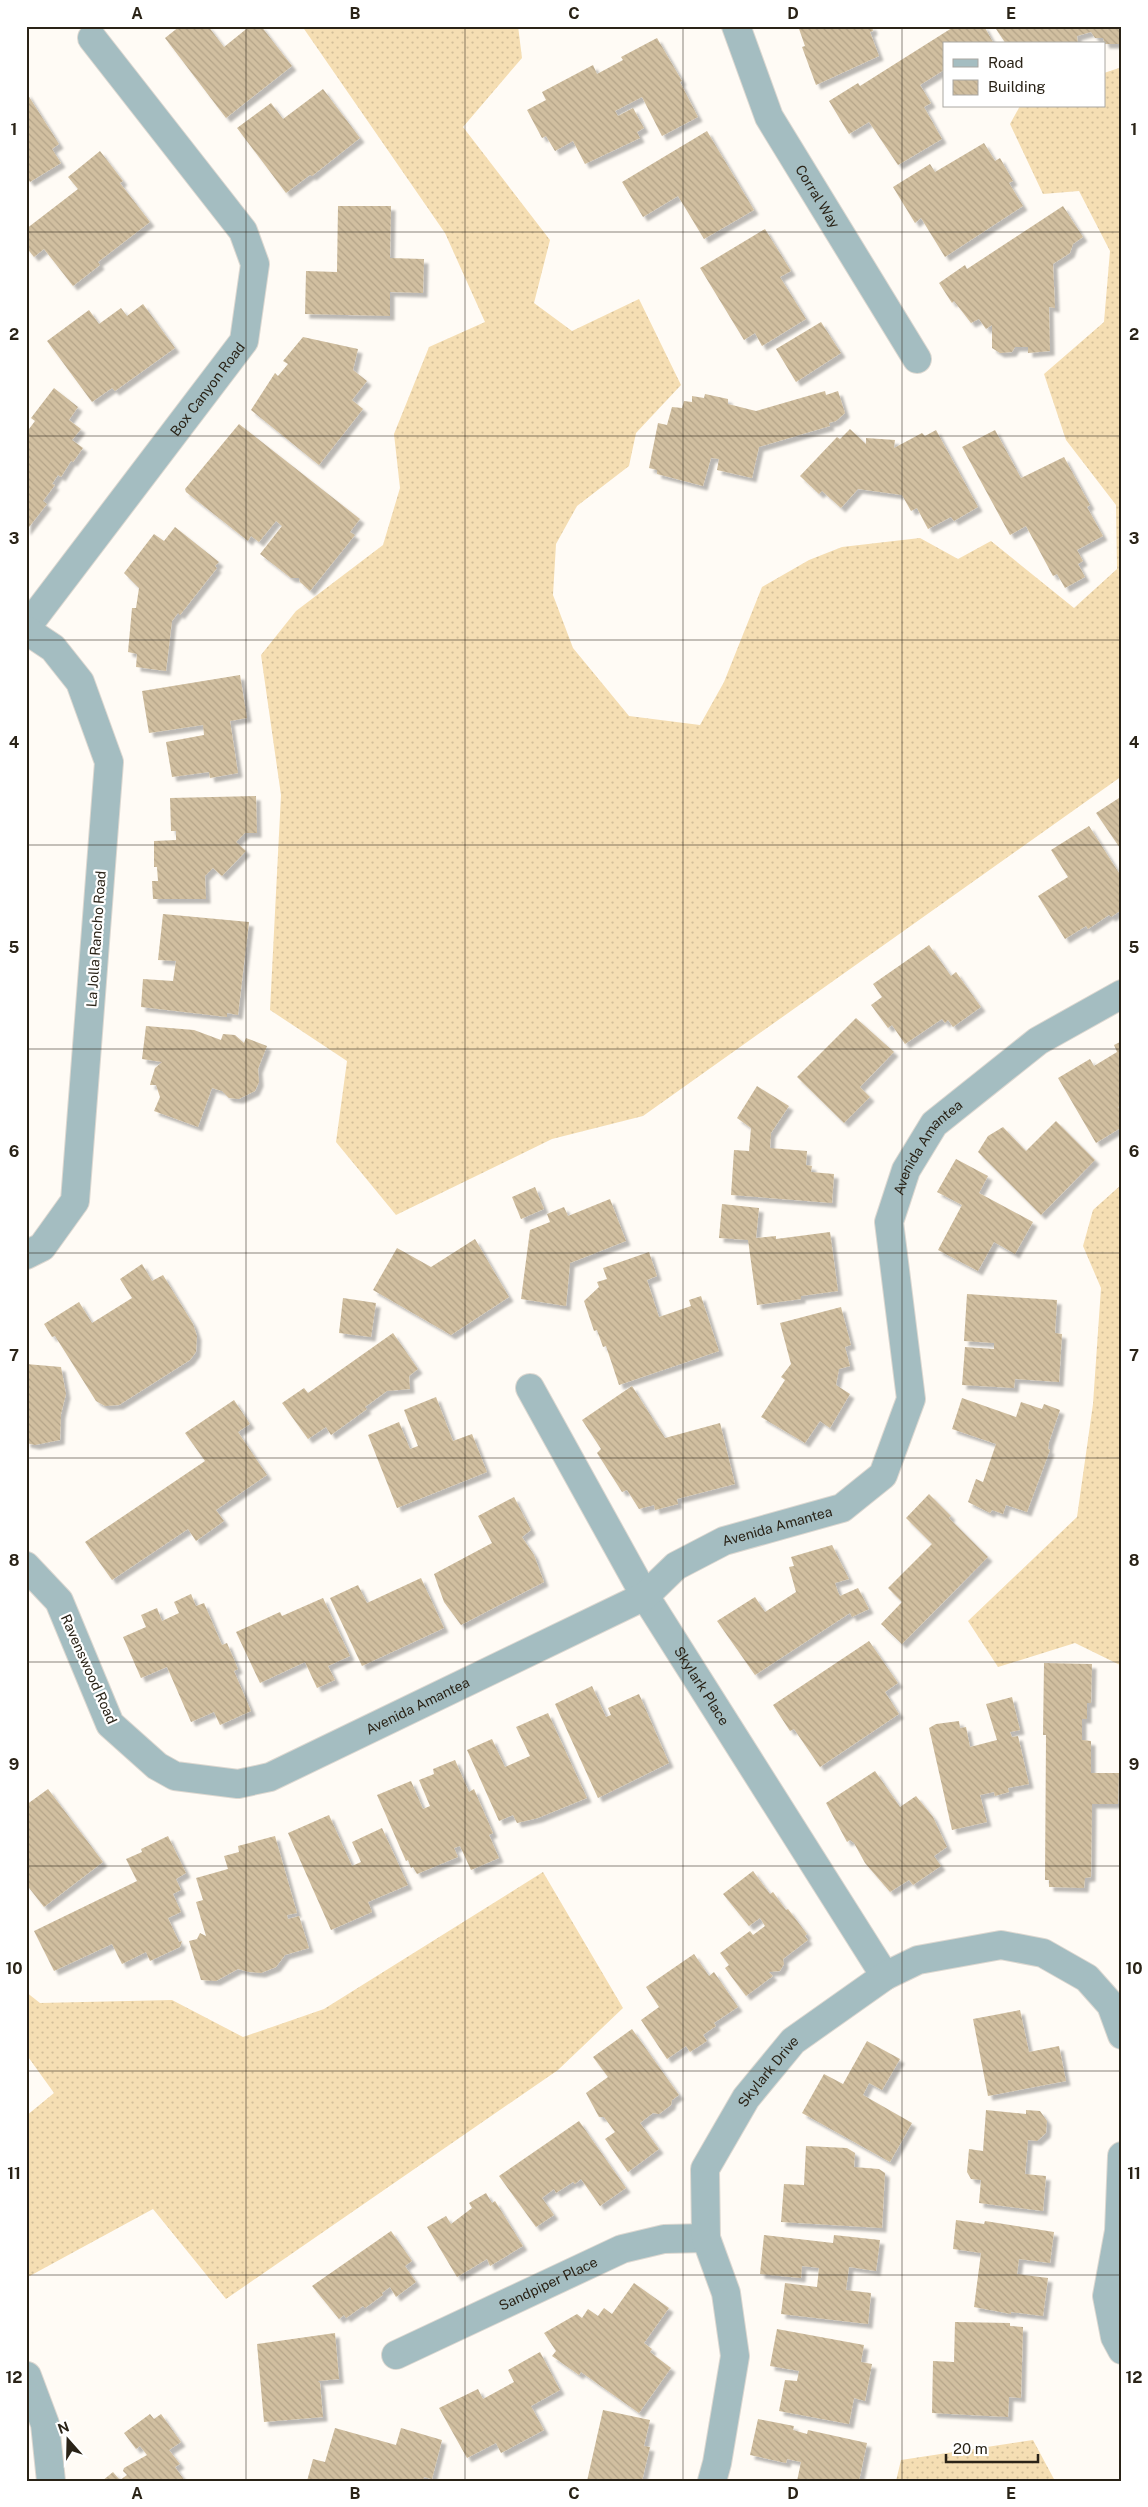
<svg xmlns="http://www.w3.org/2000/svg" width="1148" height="2507" font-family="'Public Sans',sans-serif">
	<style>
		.grass { fill: url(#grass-dots) }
		.building { fill: url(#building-back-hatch); filter: url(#shadow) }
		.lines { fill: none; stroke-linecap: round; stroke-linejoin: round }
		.minor-casing { stroke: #ddd8d1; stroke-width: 30 }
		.minor { stroke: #a4bdc1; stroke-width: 28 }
		.grid { fill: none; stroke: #2a2317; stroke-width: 1; stroke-opacity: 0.55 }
		.labels { text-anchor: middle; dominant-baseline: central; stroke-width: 4.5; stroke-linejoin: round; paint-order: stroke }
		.street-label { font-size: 14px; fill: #2a2317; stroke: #fff }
		.neatline { fill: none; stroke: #2a2317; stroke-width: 2 }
		.grid-label { font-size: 16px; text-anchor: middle; font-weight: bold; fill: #2a2317 }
	</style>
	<defs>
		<pattern id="grass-dots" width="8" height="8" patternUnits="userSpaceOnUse" patternTransform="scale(1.25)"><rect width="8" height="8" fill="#f5deb3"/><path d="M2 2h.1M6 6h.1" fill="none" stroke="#d2be99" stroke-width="1.8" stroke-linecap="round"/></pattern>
		<pattern id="building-back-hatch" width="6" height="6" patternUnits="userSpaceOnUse" patternTransform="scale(1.25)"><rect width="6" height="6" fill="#d1bfa0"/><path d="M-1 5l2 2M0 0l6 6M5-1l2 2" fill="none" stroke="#b4a489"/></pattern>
		<filter id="shadow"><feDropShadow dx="4.5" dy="4.5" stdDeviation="1" flood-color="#0004"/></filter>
	</defs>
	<rect width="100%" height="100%" fill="#fffbf5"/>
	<path class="grass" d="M302 26H518L522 58 463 127 550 240 534 303 572 331 639 299 681 385 636 433 629 466 577 506 556 544 553 595 573 648 629 716 700 725 724 682 762 587 809 560 842 547 920 538 958 559 991 541 1074 608 1117 569 1116 505 1066 440 1044 374 1104 322 1110 251 1079 191 1043 194 1010 124 1020 106H1104V73L1122 67V776L643 1116 552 1139 396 1215 336 1142 347 1061 270 1010 281 795 261 655 296 611 383 545 400 488 394 434 429 347 485 322 445 233Z
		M1122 1184V1666L1075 1643 998 1667 968 1621 1077 1517 1093 1404 1101 1288 1083 1246 1093 1210Z
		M543 1872 623 2008 558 2070 226 2299 153 2209 26 2278V2116L54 2093 26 2054V1992L40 2003 172 2000 243 2037 324 2009Z
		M1033 2440 1055 2481H896L901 2460Z"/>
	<path class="building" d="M180 26H208L224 47 250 26H261L292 66 226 118 165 38Z
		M798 26H872L873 31 870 32 879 56 816 85 802 47 805 46Z
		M955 26H984L994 44H944V70L920 85 931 103 924 107 942 139 898 165 869 122 849 134 829 101 858 83 860 86Z
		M994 26H1122V44H1105L1103 38H1095L1091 32 1077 36 1078 44H1006Z
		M657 38 682 81 680 82 698 117 662 136 642 97 615 111 618 116 633 108 644 128 637 132 640 138 585 164 573 141 555 151 546 136 542 138 527 110 546 100 542 92 593 65 597 74 623 60 621 57Z
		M323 89 360 138 312 176 310 175 286 193 237 128 271 103 283 119Z
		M26 92 59 144 52 149 61 163 30 182 26 177Z
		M707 131 754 210 704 239 678 196 643 217 622 182Z
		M984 143 995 161 1000 158 1013 181 1009 183 1023 206 945 257 921 218 915 223 893 187 930 164 935 172Z
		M100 151 123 181 120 183 150 222 98 262 100 265 73 286 44 249 34 257 26 247V229L78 189 68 177Z
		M338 206H391L390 258 424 259 423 293 390 292V316L305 314 306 271 337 272Z
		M1063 206 1083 237 1073 244 1070 253 1053 264 1055 308 1049 307 1050 351 1028 353V347H1015L1012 352 1000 353 992 348V325L986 329 979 319 971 323 954 301 952 303 939 283 965 265 967 269Z
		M765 229 791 271 780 277 806 319 762 346 755 333 744 340 700 268Z
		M143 304 175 348 115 391 112 388 92 402 47 341 89 310 99 324 121 308 127 316Z
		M821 322 841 353 796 382 776 349Z
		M303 337 358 349 353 370 367 381 352 400 363 409 319 465 251 410 275 373 278 376 288 364 283 361Z
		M54 388 78 407 69 420 81 429 72 440 83 448 73 462 71 461 61 477 58 475 52 484 55 485 43 501 47 504 26 531V433L35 421 31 418Z
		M825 391 826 395 838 391 845 413 836 421 829 423 830 426 759 447 752 478 717 470 719 459 711 458 703 486 657 474V470L649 468 658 423 667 425 672 407 682 408 684 401 692 402V396L704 398 705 394 728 399V404L756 411Z
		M239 424 360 519 350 532 355 535 310 591 300 582 299 578H291L260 554 282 526 276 521 259 542 251 536 248 541 186 492 185 489Z
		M850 429 866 444V438L895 440 894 448 922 433 925 436 936 430 978 507 954 521 951 517 928 529 917 508 911 511 902 495 858 489 841 508 822 491 819 494 800 476 837 437 840 439Z
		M995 430 1021 478 1064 457 1090 505 1087 507 1103 536 1077 550 1083 561 1078 564 1085 577 1065 588 1057 574 1053 576 1026 526 1010 535 962 447Z
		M175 527 219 562 215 566 217 568 180 615 178 613 172 621 166 671 136 667 137 654 128 652 132 608H136L139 588 124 573 154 534 164 541Z
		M240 675 247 718 230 721 238 773 210 778 209 772 172 777 166 742 204 735 203 725 149 733 142 691Z
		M256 796 257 833H245L236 842 246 851 222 876 213 868 205 876 206 899H153L152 881H158L157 867H154V841L176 840V831H171L170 798Z
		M1122 796V851L1096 813Z
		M1089 826 1119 873 1122 871V914L1120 911 1111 917 1109 915 1088 929 1086 926 1065 939 1038 896 1068 877 1051 850Z
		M163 914 249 922 238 1015 227 1013V1017L141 1007 143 979 173 981 176 961 158 960Z
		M929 945 951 976 956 972 981 1007 953 1027 948 1020 945 1023 942 1019 905 1044 892 1025 888 1028 871 1005 882 997 873 984Z
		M856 1018 894 1052 860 1087 870 1097 844 1123 797 1077Z
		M146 1026 194 1030 221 1040 223 1034 235 1035 244 1043 246 1038 267 1046 258 1069 259 1082 255 1091 239 1099 229 1098 222 1091 212 1088 198 1127 154 1111 160 1097 156 1085H150L151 1081 155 1068 162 1062 142 1059Z
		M1122 1041V1105L1118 1107 1122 1113V1127L1096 1143 1058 1078 1090 1059 1094 1066 1117 1052 1114 1045Z
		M757 1086 789 1106 771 1133 770 1148 807 1151 806 1165 812 1166 811 1172 834 1174 832 1203 731 1195 734 1150 749 1151 751 1128 737 1118Z
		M1056 1121 1095 1160 1041 1215 978 1152 988 1136 1003 1127 1026 1151Z
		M956 1159 988 1176 979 1193 1033 1222 1015 1254 994 1242 978 1271 938 1250 962 1205 937 1192Z
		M535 1187 544 1209 521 1219 512 1197Z
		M610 1199 626 1241 570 1263 566 1306 521 1299 530 1230 550 1222 547 1214 564 1207 568 1216Z
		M722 1204 759 1208 756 1238 776 1236V1239L830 1232 838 1291 801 1296V1299L757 1305 748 1240 719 1238Z
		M475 1239 509 1297 451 1335 373 1290 397 1248 431 1267Z
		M649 1252 657 1276 647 1280 659 1317 691 1306 689 1300 701 1296 719 1351 619 1385 606 1346 603 1347 597 1330 594 1331 584 1301 599 1287 597 1282 607 1279 603 1268Z
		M142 1264 152 1281 163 1275 193 1324 197 1336 196 1352 190 1360 119 1405 105 1406 96 1401 55 1336 52 1337 44 1324 79 1302 92 1323 132 1298 120 1279Z
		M967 1294 1057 1300 1055 1333 1062 1334 1059 1382 1015 1379 1014 1388 962 1385 965 1347 994 1349V1343L964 1341Z
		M343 1298 376 1303 371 1337 339 1333Z
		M841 1307 851 1345 845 1347 850 1366 839 1369 836 1385 850 1394 830 1428 820 1421 805 1443 761 1417 785 1380 781 1377 791 1364 780 1323Z
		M393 1333 418 1369 409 1376 410 1389 387 1391 365 1407 367 1409 331 1435 326 1427 308 1439 282 1403 304 1388 308 1393Z
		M26 1364 61 1367 66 1394 61 1414 60 1440 35 1445 26 1443Z
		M632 1386 665 1438 720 1423 735 1484 677 1499 678 1504 655 1510 654 1505 639 1509 627 1490 622 1492 597 1453 601 1449 582 1420Z
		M436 1397 453 1441 472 1434 487 1472 397 1508 368 1435 399 1422 410 1449 418 1446 404 1410Z
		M962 1398 1016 1417 1021 1402 1042 1409 1044 1404 1060 1410 1049 1442 1048 1449 1050 1450 1027 1512 1006 1505 1003 1514 992 1510 990 1513 968 1502 976 1479 983 1482 996 1444 952 1429Z
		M234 1400 250 1424 238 1432 267 1475 216 1510 224 1521 196 1541 188 1529 112 1580 85 1542 205 1461 185 1433Z
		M929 1494 951 1516 949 1518 988 1557 902 1644 881 1624 902 1602 888 1588 932 1544 906 1518Z
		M514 1497 531 1530 522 1537 534 1555 544 1582 461 1625 444 1602 434 1574 492 1543 478 1516Z
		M832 1545 849 1579 835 1583 838 1592 840 1596 858 1588 869 1609 852 1617 850 1613 755 1675 717 1621 755 1597 765 1612 796 1592 789 1567 794 1566 791 1557Z
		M421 1578 444 1628 362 1666 330 1598 358 1585 367 1603Z
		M191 1594 196 1606 204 1603 222 1645 227 1643 238 1669 234 1671 251 1711 220 1725 214 1712 191 1722 167 1667 141 1678 123 1637 146 1627 141 1615 157 1608 162 1621 179 1613 174 1602Z
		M323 1598 350 1656 328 1666 335 1680 317 1688 305 1662 260 1683 236 1632 280 1612 282 1616Z
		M869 1641 898 1683 885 1692 899 1714 820 1767 794 1729 790 1731 773 1705Z
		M1044 1663 1092 1664 1091 1703H1087V1719H1082V1740L1091 1741V1773H1119L1118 1804H1092L1091 1877 1085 1878 1084 1888 1049 1887V1880H1045L1046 1735H1043Z
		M592 1686 606 1717 611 1715 608 1708 639 1694 669 1763 598 1798 555 1704Z
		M1012 1697 1020 1730 1010 1732 1012 1737 1018 1736 1029 1784 1008 1788 1009 1792 995 1796 994 1792 980 1795 987 1822 952 1830 929 1728 936 1724 959 1721 960 1728 966 1727 970 1747 997 1740 986 1704Z
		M548 1713 587 1798 538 1818 517 1823 513 1815 499 1821 467 1750 492 1739 505 1767 530 1756 516 1727Z
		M455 1760 469 1792 474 1789 493 1833 489 1835 499 1858 471 1870 460 1846 454 1848 458 1857 417 1874 413 1867 411 1868 408 1860 406 1861 377 1795 411 1781 423 1809 430 1806 419 1780 434 1774 433 1769Z
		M875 1771 900 1807 916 1796 933 1817 947 1847 934 1856 941 1866 913 1885 909 1880 890 1892 865 1863 854 1843 850 1840 847 1842 826 1803Z
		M48 1789 103 1862 44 1907 26 1884V1805Z
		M329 1815 352 1866 361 1862 352 1842 382 1828 408 1885 368 1902 372 1912 331 1930 288 1833Z
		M168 1836 186 1873 176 1879 181 1890 173 1894 181 1912 168 1918 179 1942 182 1941 180 1947 150 1961 146 1952 122 1964 112 1944 54 1971 34 1931 137 1881 126 1859 142 1852 141 1849Z
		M275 1836 297 1913 287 1915 288 1919 299 1916 309 1948 285 1955 276 1967 261 1973 249 1972 238 1969 216 1981 201 1980 189 1941 197 1939 200 1933 206 1936 196 1902 203 1900 196 1878 228 1869 224 1856 239 1852 238 1846Z
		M753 1871 770 1894 773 1892 786 1910 788 1909 807 1934 805 1936 808 1940 783 1959 784 1964 780 1971 769 1972 773 1976 746 1996 725 1968 729 1965 720 1953 750 1931 753 1935 765 1926 760 1918 749 1926 723 1894Z
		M694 1954 709 1976 714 1972 738 2007 714 2023 716 2026 703 2035 707 2041 690 2052 686 2046 667 2059 641 2020 659 2007 646 1987Z
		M1020 2010 1029 2052 1059 2046 1066 2081 988 2096 973 2019Z
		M632 2029 679 2095 672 2100 671 2105 659 2114 653 2113 640 2123 659 2149 628 2172 605 2139 615 2132 604 2117H599L586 2093 608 2077 593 2057Z
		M867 2041 900 2059 882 2090 869 2083 863 2095 912 2123 890 2162 802 2113 824 2074 843 2084Z
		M986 2110 1026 2114V2110L1040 2111 1047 2121 1046 2133 1037 2141 1028 2140 1025 2174 1046 2176 1043 2211 979 2203 981 2180 971 2179 967 2172 969 2149 983 2151Z
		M579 2121 626 2188 600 2206 581 2179 575 2184 573 2182 556 2193 554 2189 542 2198 554 2215 536 2227 499 2176Z
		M806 2146 847 2148 855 2153 854 2167 879 2169 885 2173 882 2228 781 2222 784 2184 804 2185Z
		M486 2193 492 2203 495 2201 523 2246 490 2266 487 2259 457 2277 427 2227 446 2216 451 2224 472 2208 469 2203Z
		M956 2220 984 2224 985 2221 1054 2232 1050 2263 1019 2259 1017 2274 1048 2278 1043 2316 1011 2312V2314L974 2307 981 2253 953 2249Z
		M391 2231 412 2261 405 2266 416 2282 396 2297 390 2287 382 2293 383 2295 365 2308 363 2306 346 2318 344 2315 339 2319 312 2286Z
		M764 2235 833 2243 834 2235 880 2240 876 2271 849 2267 846 2290 871 2293 868 2324 781 2314 785 2283 817 2287 819 2268 802 2266 801 2278 760 2274Z
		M634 2283 669 2308 644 2343 652 2349 650 2352 671 2368 639 2413 581 2372 579 2375 552 2356 556 2351 544 2333 577 2314 582 2318 588 2309 598 2316 604 2308 612 2314Z
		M955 2322 1010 2323V2326L1023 2327 1021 2398 1009 2397 1008 2417 932 2413 933 2361 954 2362Z
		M777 2329 864 2345 861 2362 872 2364 865 2401 854 2398 849 2424 779 2411 785 2380 797 2381 799 2371 770 2366Z
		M335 2333 339 2379 318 2381 320 2383 323 2417 264 2422 257 2344Z
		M540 2352 560 2390 531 2406 544 2430 501 2453 496 2443 467 2458 439 2408 478 2389 483 2399 514 2382 508 2370Z
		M603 2410 650 2420 644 2446 650 2447 642 2481H587Z
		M150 2414 154 2419 161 2414 181 2442 169 2450 180 2464 175 2467 185 2481H102L113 2472 120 2480 127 2475 123 2471 124 2468 147 2455 140 2446 136 2449 124 2433Z
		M758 2419 794 2426 793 2430 807 2434 808 2430 867 2443 859 2481H797L801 2462 787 2459 786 2463 750 2455Z
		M335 2428 396 2445 401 2428 442 2440 432 2479 424 2477 423 2481H307L313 2459 325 2462Z"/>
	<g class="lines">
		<defs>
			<g id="minor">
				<path id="s1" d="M736 26 769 117 917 359"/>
				<path id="s2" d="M26 628 244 341 255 264 243 231 92 38"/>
				<path d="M26 630 53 648 80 682 109 762 75 1201 42 1247 26 1255"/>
				<path id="s3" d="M530 1388 645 1596 885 1976"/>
				<path id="s4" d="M26 1566 59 1601 110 1724 157 1766 175 1776 238 1784 270 1777 645 1596 676 1566 724 1541 842 1508 883 1475 911 1399 889 1222 906 1170 934 1124 1038 1041 1122 994"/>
				<path d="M1122 2156 1119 2231 1107 2296 1115 2337 1122 2350"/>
				<path id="s5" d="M396 2355 622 2249 664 2239 706 2238"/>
				<path d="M27 2376 45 2424 51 2481"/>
				<path id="s6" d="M712 2481 717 2463 735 2356 726 2293 706 2238 705 2169 746 2098 793 2041 885 1976 918 1960 1001 1945 1043 1953 1087 1978 1111 2005 1122 2035"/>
			</g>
		</defs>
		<use href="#minor" class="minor-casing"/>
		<use href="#minor" class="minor"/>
	</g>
	<path class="grid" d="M246 26V2481M465 26V2481M683 26V2481M902 26V2481M26 232H1122M26 436H1122M26 640H1122M26 845H1122M26 1049H1122M26 1253H1122M26 1458H1122M26 1662H1122M26 1866H1122M26 2071H1122M26 2275H1122"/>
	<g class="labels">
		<g class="street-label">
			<text stroke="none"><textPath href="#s1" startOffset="190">Corral Way</textPath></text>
			<text stroke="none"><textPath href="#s2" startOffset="300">Box Canyon Road</textPath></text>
			<text transform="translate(96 939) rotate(-86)">La Jolla Rancho Road</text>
			<text stroke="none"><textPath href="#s4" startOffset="1395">Avenida Amantea</textPath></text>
			<text stroke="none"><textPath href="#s4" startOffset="930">Avenida Amantea</textPath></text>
			<text transform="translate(89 1669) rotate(66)">Ravenswood Road</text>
			<text stroke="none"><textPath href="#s3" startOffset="344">Skylark Place</textPath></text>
			<text stroke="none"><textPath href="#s4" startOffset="525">Avenida Amantea</textPath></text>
			<text stroke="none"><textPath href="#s6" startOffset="435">Skylark Drive</textPath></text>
			<text stroke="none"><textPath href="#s5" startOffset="168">Sandpiper Place</textPath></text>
		</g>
	</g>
	<rect width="1148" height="2507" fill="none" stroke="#ffffff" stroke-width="55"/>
	<rect x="943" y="42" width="162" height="65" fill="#ffffff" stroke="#aaa7a2"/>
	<rect x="953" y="59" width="25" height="8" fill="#a4bdc1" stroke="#aaa7a2"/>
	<text x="988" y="68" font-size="15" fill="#2a2317">Road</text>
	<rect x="953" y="80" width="25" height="15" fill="url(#building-back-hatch)" stroke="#aaa7a2"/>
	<text x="988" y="92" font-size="15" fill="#2a2317">Building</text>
	<g transform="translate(68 2440) rotate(340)" stroke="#ffffff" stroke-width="4" paint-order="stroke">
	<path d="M0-4L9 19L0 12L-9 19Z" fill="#2a2317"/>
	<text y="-8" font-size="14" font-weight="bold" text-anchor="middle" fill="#2a2317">N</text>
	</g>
	<path d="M946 2454v8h92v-8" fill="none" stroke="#2a2317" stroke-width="2.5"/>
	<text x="953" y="2454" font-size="15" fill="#2a2317" stroke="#ffffff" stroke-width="4" paint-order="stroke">20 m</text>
	<rect x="28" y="28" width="1092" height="2452" class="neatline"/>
	<g class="grid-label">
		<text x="137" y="19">A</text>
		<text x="355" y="19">B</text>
		<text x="574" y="19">C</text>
		<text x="793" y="19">D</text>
		<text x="1011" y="19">E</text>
		<text x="14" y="135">1</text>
		<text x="1134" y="135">1</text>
		<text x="14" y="340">2</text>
		<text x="1134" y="340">2</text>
		<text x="14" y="544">3</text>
		<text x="1134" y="544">3</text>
		<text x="14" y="748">4</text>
		<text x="1134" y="748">4</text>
		<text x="14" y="953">5</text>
		<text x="1134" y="953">5</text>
		<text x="14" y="1157">6</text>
		<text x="1134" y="1157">6</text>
		<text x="14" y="1361">7</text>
		<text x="1134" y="1361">7</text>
		<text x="14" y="1566">8</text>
		<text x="1134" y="1566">8</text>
		<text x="14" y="1770">9</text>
		<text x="1134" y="1770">9</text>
		<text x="14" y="1974">10</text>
		<text x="1134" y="1974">10</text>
		<text x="14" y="2179">11</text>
		<text x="1134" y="2179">11</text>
		<text x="14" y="2383">12</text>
		<text x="1134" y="2383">12</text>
		<text x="137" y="2499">A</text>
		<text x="355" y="2499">B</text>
		<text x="574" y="2499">C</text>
		<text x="793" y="2499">D</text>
		<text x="1011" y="2499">E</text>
	</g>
</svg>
